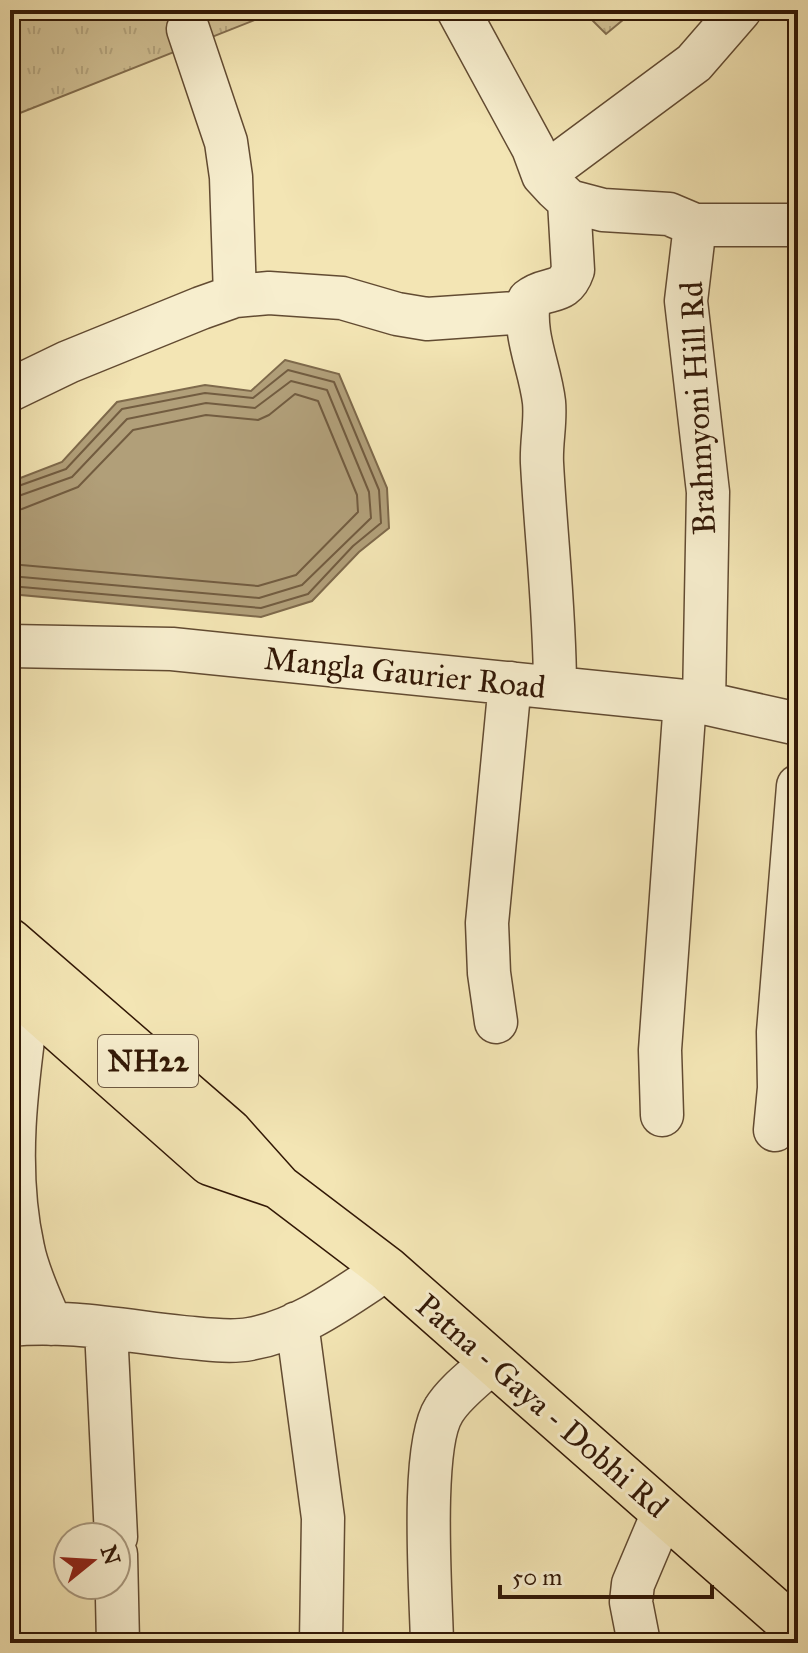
<svg xmlns="http://www.w3.org/2000/svg" width="808" height="1653" font-family="'IM FELL Great Primer',serif">
	<style>
		.grass { fill: url(#grass-tufts); stroke: #826d4e; stroke-width: 2 }
		.water { fill: #b19f79; stroke: #7e694b; stroke-width: 2 }
		.lines { fill: none; stroke-linecap: round; stroke-linejoin: round }
		.shore { stroke: #725c40; stroke-width: 2 }
		.minor-casing { stroke: #624b32; stroke-width: 45 }
		.major-casing { stroke: #321806; stroke-width: 47 }
		.minor { stroke: #f7eece; stroke-width: 42 }
		.major { stroke: #f3e5b4; stroke-width: 44 }
		.labels { text-anchor: middle; dominant-baseline: central; stroke-width: 6; stroke-linejoin: round; paint-order: stroke }
		.shield { fill: #f7eece; stroke: #6d5842; stroke-width: 2 }
		.shield-label { font-size: 30px; font-weight: bold; fill: #321806 }
		.street-label { font-size: 32px; fill: #321806; stroke: #f7eece }
	</style>
	<defs>
		<pattern id="grass-tufts" width="24" height="20" patternUnits="userSpaceOnUse" patternTransform="scale(2)"><rect width="24" height="20" fill="#d2c296"/><path d="M3 7l-1-3M5 7V3M7 7l1-3M15 17l-1-3M17 17v-4M19 17l1-3" fill="none" stroke="#b5a680"/></pattern>
	</defs>
	<rect width="100%" height="100%" fill="#f3e5b4"/>
	<filter id="stains"><feTurbulence type="fractalNoise" baseFrequency=".0025" numOctaves="4"/><feColorMatrix values="0 0 0 0 .2 0 0 0 0 .09 0 0 0 0 .02 0 0 0 .5 -.17"/></filter>
	<radialGradient id="worn" r=".72"><stop offset=".6" stop-color="#630" stop-opacity="0"/><stop offset="1" stop-color="#630" stop-opacity=".3"/></radialGradient>
	<path class="grass" d="M10 10H280L10 117Z
		M582 10H635L606 34Z"/>
	<path class="water" d="M285 360 339 374 387 488 389 528 359 552 312 601 261 617 10 594V482L62 462 117 402 205 385 251 391Z"/>
	<g class="lines">
		<path class="shore" d="M10 489 66 469 122 409 205 393 253 398 288 370 334 382 379 490 381 523 353 546 308 594 261 608 10 586
			M10 499 72 477 127 419 206 403 255 408 291 381 327 390 369 492 371 518 302 585 259 598 10 576
			M10 511 22 509 78 487 133 430 206 415 258 420 269 415 295 394 318 401 357 495 358 512 296 575 258 586 10 564"/>
		<defs>
			<path id="minor" d="M458 10 533 148 543 175 555 188 569 201 603 210 669 214 695 225 686 301 708 492 704 703
				M188 29 226 142 231 177 235 296
				M543 175 694 63 740 10
				M695 225H798
				M10 390 68 362 201 308 235 296 269 293 342 298 397 314 427 319 527 312
				M10 646 172 649 704 703 798 724
				M555 688C555 612 546 538 542 463 541 442 546 422 544 402 540 367 523 336 529 300 547 285 564 297 573 270L569 201
				M28 1002C17 1082 5 1168 23 1248 28 1274 41 1300 51 1324
				M496 1022 489 973 487 923 510 683
				M662 1115 660 1050 685 701
				M775 1130 779 1088 778 1032 798 786
				M297 1323 323 1518 321 1643
				M10 1325C66 1319 126 1331 182 1337 204 1339 229 1343 250 1339 301 1330 344 1297 387 1269
				M106 1329 116 1537
				M116 1554 118 1643
				M432 1643C431 1593 420 1447 444 1410 455 1392 476 1377 492 1362
				M639 1643 631 1602 633 1584 663 1513"/>
			<path id="major" d="M10 941 229 1131 279 1187 387 1269 798 1631
				M10 986 210 1163 277 1186"/>
		</defs>
		<use href="#minor" class="minor-casing"/>
		<use href="#major" class="major-casing"/>
		<use href="#minor" class="minor"/>
		<use href="#major" class="major"/>
	</g>
	<g class="labels">
		<rect class="shield" x="98" y="1035" width="100" height="52" rx="6"/>
		<g class="shield-label">
			<text x="148" y="1061">NH22</text>
		</g>
		<g class="street-label">
			<text transform="translate(698 408) rotate(-93)">Brahmyoni Hill Rd</text>
			<text transform="translate(405 673) rotate(6)">Mangla Gaurier Road</text>
			<text transform="translate(542 1406) rotate(41)">Patna - Gaya - Dobhi Rd</text>
		</g>
	</g>
	<rect width="808" height="1653" fill="none" stroke="#f3e5b4" stroke-width="40"/>
	<rect x="12" y="12" width="784" height="1629" fill="none" stroke="#321806" stroke-width="4"/>
	<rect x="20" y="20" width="768" height="1613" fill="none" stroke="#321806" stroke-width="2"/>
	<g transform="translate(92 1561) rotate(72)"><circle r="38" fill="#f7eece" stroke="#a8987e" stroke-width="2"/>
	<path d="M0-6L14 30L0 20L-14 30Z" fill="#8f2418"/>
	<text y="-12" font-size="22" font-weight="bold" text-anchor="middle" fill="#321806">N</text>
	</g>
	<path d="M500 1585v12h212v-12" fill="none" stroke="#321806" stroke-width="4"/>
	<text x="512" y="1585" font-size="24" fill="#321806" stroke="#f7eece" stroke-width="6" paint-order="stroke">50 m</text>
	<rect width="100%" height="100%" filter="url(#stains)"/>
	<rect width="100%" height="100%" fill="url(#worn)"/>
</svg>
